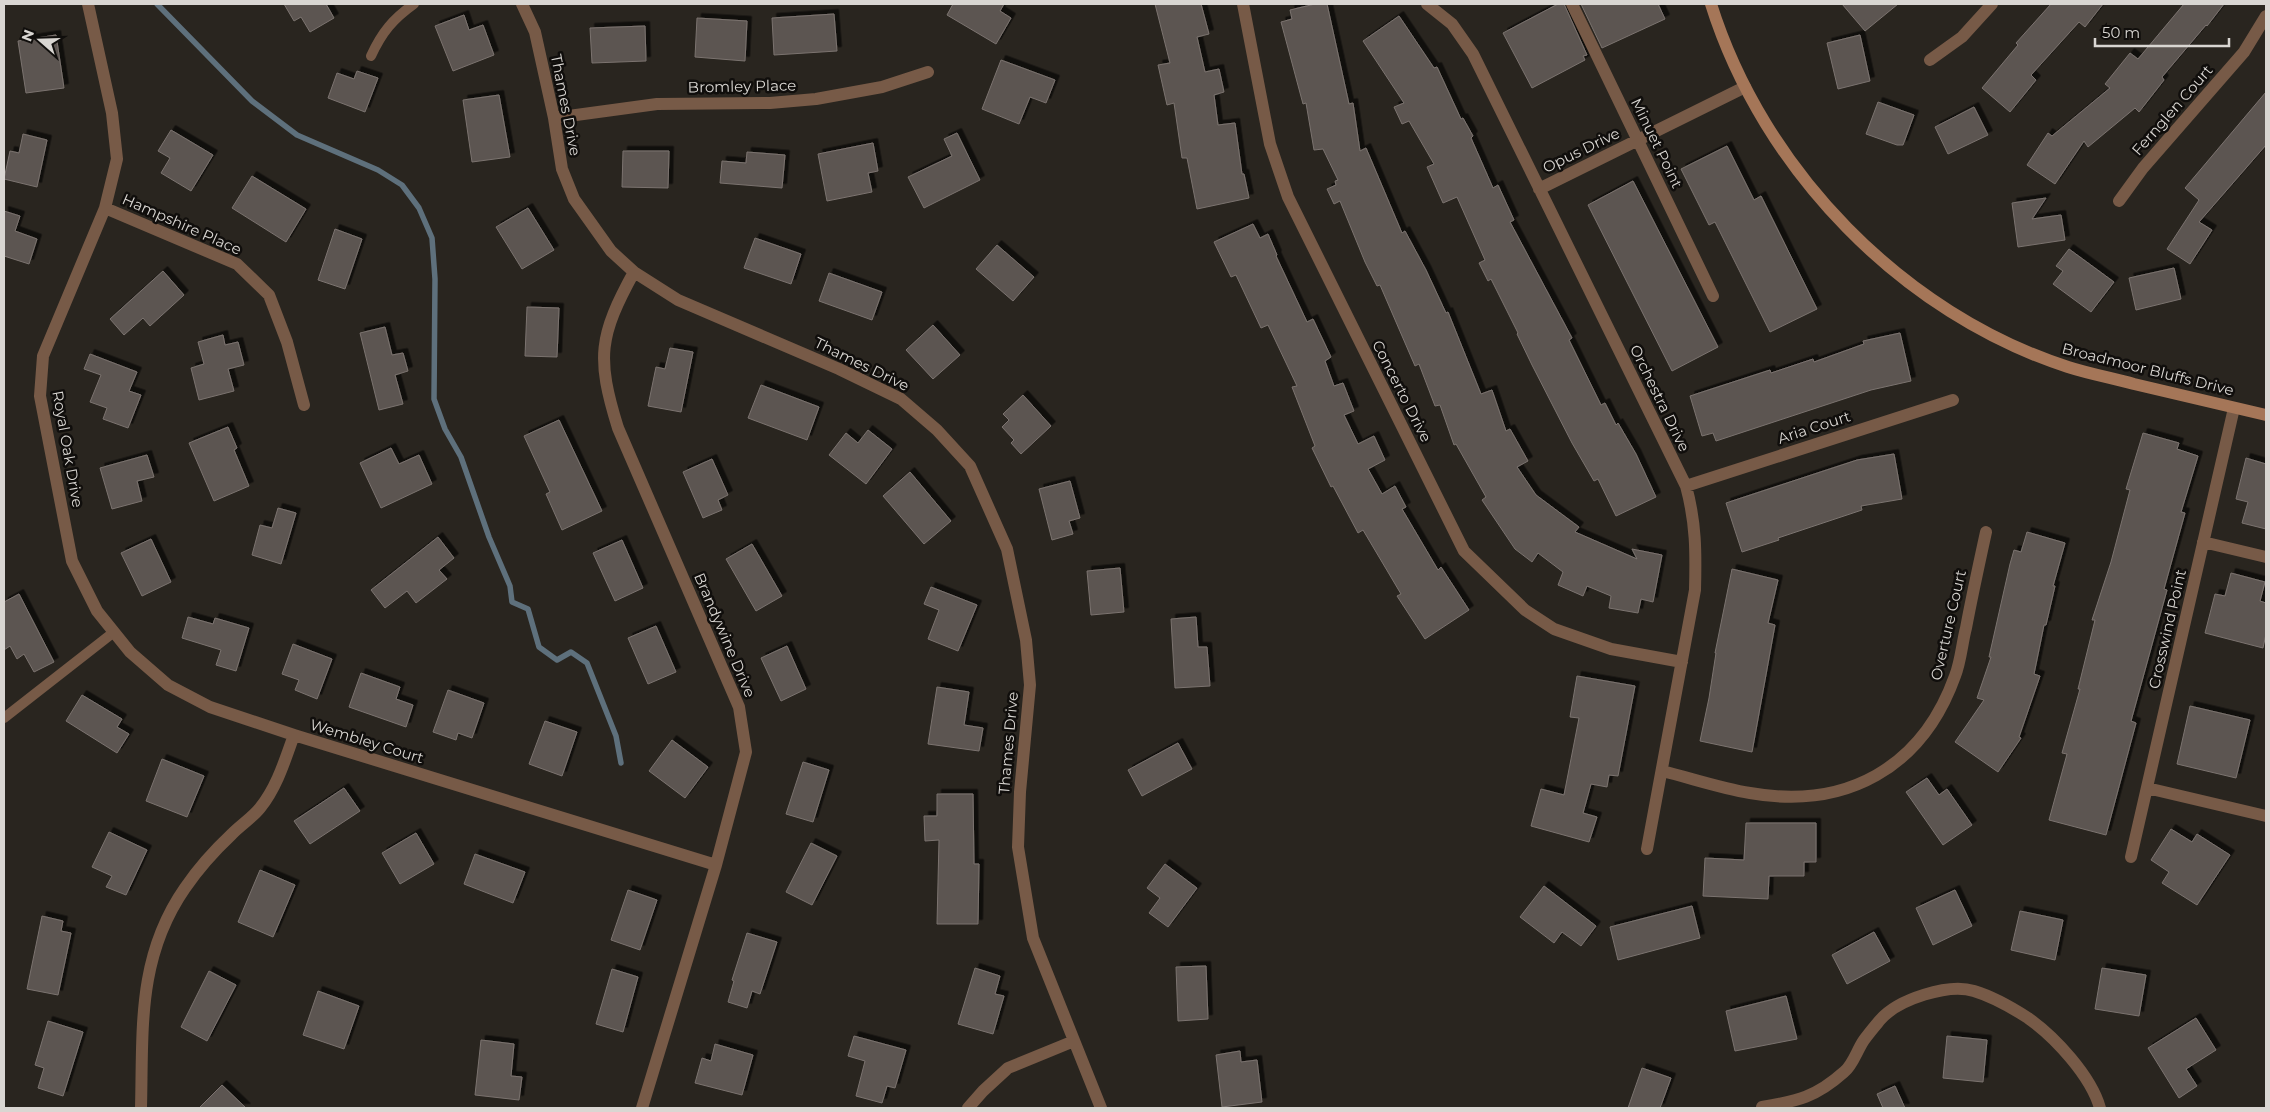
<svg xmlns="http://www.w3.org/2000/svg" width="2270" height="1112" font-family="Montserrat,sans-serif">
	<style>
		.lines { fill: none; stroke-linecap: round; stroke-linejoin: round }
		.stream { stroke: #5e707c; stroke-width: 5.5 }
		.building { fill: #5c5551; stroke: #7b736f; filter: url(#shadow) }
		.lane { stroke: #775a47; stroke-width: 10 }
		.street { stroke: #775a47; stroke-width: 12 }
		.secondary { stroke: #a57658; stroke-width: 12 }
		.labels { text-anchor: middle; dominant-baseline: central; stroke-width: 5; stroke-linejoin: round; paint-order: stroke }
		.street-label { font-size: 15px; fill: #d9d6d2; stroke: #100e0c }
	</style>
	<defs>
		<filter id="shadow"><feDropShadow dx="4.5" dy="-4.5" stdDeviation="0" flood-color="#0009"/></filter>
	</defs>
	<rect width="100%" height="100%" fill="#29251f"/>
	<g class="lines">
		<path class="stream" d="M157 4 252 101 297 135 378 170 402 185 419 208 432 238 435 279 434 399 445 429 461 457 489 537 510 586 512 602 528 609 539 647 557 660 571 652 587 663 616 736 621 763"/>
	</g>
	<path class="building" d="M284 4H326L334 18 310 32 301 17 294 21Z
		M953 4H1004L1000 11 1011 18 996 44 947 15Z
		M1155 4H1201L1209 34 1197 37 1205 72 1219 69 1224 92 1214 95 1218 125 1235 123 1242 174H1244L1249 198 1197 209 1187 158H1182L1174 103 1167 105 1158 65 1170 63Z
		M1315 4H1327L1349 104 1353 103 1360 151 1366 148 1402 233 1405 231 1426 270 1446 313 1448 312 1481 394 1492 390 1506 431 1510 429 1528 461 1517 467 1536 495 1579 527 1575 532 1637 559 1632 549 1662 555 1653 602 1641 599 1638 613 1609 608 1611 596 1587 586 1583 596 1558 585 1563 572 1538 553 1532 562 1515 549 1482 500 1486 497 1456 444 1454 445 1440 405 1435 406 1419 364 1415 366 1380 285 1377 286 1365 262 1340 201 1334 204 1327 189 1336 185 1335 181 1338 180 1323 149 1314 150 1306 103 1303 104 1281 22 1292 19 1290 10Z
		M1558 4H1564L1587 55 1583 56 1585 60 1532 88 1503 33Z
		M1581 4H1658L1665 19 1602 48Z
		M1842 4H1898L1865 31Z
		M2051 4H2103L2085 27 2079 22 2031 75 2036 80 2010 112 1982 88 2018 45 2016 43Z
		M2184 4H2224L2207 26 2206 25 2162 77 2164 80 2139 112 2135 108 2088 147 2084 141 2055 184 2027 165 2048 133 2052 136 2110 88 2105 84 2130 53 2138 59Z
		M834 14 837 51 774 55 772 18Z
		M464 15 469 30 483 25 494 55 453 71 435 26Z
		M1399 16 1434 68 1437 67 1461 119 1463 118 1473 136 1471 138 1493 188 1498 185 1514 220 1510 222 1572 338 1569 340 1601 405 1605 403 1616 425 1618 423 1636 454 1656 497 1616 516 1598 479 1594 481 1572 443 1532 365 1517 334 1518 333 1491 279 1488 281 1479 263 1485 260 1457 197 1443 203 1427 167 1434 164 1409 121 1402 124 1394 107 1404 103 1363 41Z
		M697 18 747 21 745 61 695 57Z
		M645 26 646 61 592 63 590 28Z
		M56 35 64 88 26 93 18 41Z
		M1860 35 1870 81 1838 89 1827 43Z
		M1001 60 1055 80 1046 103 1030 97 1019 124 982 109Z
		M357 71 378 78 365 112 328 98 337 73 354 79Z
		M2266 92V145L2199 222 2212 230 2190 264 2167 249 2199 200 2185 188Z
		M499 95 510 157 472 162 463 100Z
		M1878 102 1914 115 1903 145H1897L1866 134Z
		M1974 107 1988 135 1948 154 1935 127Z
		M171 130 213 155 191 191 161 173 170 158 158 151Z
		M957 133 980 180 924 208 908 177 952 156 944 139Z
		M23 134 47 140 37 187 4 179 10 151 19 153Z
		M873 143 878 171 868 173 872 192 827 201 818 154Z
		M1727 146 1754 200 1761 196 1817 309 1770 332 1715 222 1709 225 1681 169Z
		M623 151H669L668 188 622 187Z
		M747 152 785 155 782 188 720 183 722 161 746 163Z
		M252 176 306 209 286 242 232 208Z
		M1633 181 1718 347 1672 371 1588 205Z
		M2046 198 2032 219 2061 215 2065 240 2018 247 2012 203Z
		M528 208 554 250 522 269 496 227Z
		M4 211 20 216 15 231 37 239 29 264 4 256Z
		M1253 224 1260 238 1268 234 1277 255 1276 256 1307 322 1313 319 1331 357 1325 361 1334 386 1343 383 1354 411 1344 415 1358 444 1374 436 1385 460 1368 469 1382 494 1395 486 1406 507 1402 509 1438 570 1441 567 1469 610 1425 639 1397 596 1401 594 1363 530 1358 533 1333 486 1331 487 1312 448 1315 446 1292 387 1297 386 1268 325 1261 328 1236 275 1231 277 1214 242Z
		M335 229 362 239 345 289 318 280Z
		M755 238 801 254 791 284 744 268Z
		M997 245 1034 277 1013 301 976 269Z
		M2069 249 2114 282 2091 312 2053 284 2063 271 2056 266Z
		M2174 268 2181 299 2136 310 2129 278Z
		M163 271 184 295 150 326 143 318 124 335 110 319Z
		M829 273 882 292 872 320 819 301Z
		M527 307 559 308 557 357 525 356Z
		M933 325 960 355 933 379 906 350Z
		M385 327 392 355 403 353 408 371 395 375 403 404 379 410 360 333Z
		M1900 333 1911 381 1871 390 1716 441 1713 433 1702 436 1690 396 1770 370 1771 373 1813 359 1814 362 1864 344 1863 341Z
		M223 335 225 345 238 342 244 365 228 369 234 391 199 400 191 368 204 364 198 342Z
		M670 348 693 352 681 412 648 406 656 367 665 369Z
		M90 354 137 372 129 391 141 395 128 428 103 419 107 408 90 402 101 375 84 369Z
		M761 385 819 407 807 440 748 418Z
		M1023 395 1051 426 1021 454 1011 443 1014 440 1002 427 1009 420 1003 414Z
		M559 420 602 511 562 530 546 494 550 492 524 436Z
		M228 427 237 448 234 450 249 486 214 501 189 443Z
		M868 430 892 449 866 484 829 455 846 433 858 443Z
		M2143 433 2179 443 2177 449 2198 456 2181 512 2185 513 2164 589 2167 590 2131 721 2136 723 2106 835 2049 820 2067 754 2062 753 2080 689H2078L2095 620H2092L2111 562 2130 490 2126 489Z
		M391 448 399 464 419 455 432 484 381 508 360 463Z
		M1894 454 1902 499 1861 506 1862 510 1778 538 1779 540 1742 552 1726 503 1857 460Z
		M147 455 154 477 137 481 142 501 112 509 100 468Z
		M2246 458 2266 464V529L2242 523 2248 502 2236 499Z
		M712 459 728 495 718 500 722 510 703 518 683 472Z
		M910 472 951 521 924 544 883 496Z
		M1070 481 1080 518 1069 521 1073 534 1052 540 1039 489Z
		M278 508 296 513 281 564 252 555 260 525 272 528Z
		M2027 532 2065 543 2053 586H2055L2046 625H2044L2034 674 2040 676 2019 737 2021 738 1998 772 1955 742 1984 700 1977 698 1991 657H1989L2010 564 2014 550 2021 552Z
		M438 537 454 558 439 570 447 579 416 603 407 591 385 608 371 590Z
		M151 539 171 582 142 596 121 553Z
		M622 540 643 588 615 601 593 553Z
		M752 544 782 596 756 611 726 559Z
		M1120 568 1124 612 1091 615 1087 571Z
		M1732 569 1778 580 1768 623 1775 625 1752 752 1700 741 1709 698 1716 653H1715Z
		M2231 573 2265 582 2260 601 2266 603V634L2263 648 2205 633 2215 594 2225 596Z
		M931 587 977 605 958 651 928 639 939 610 924 604Z
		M19 594 54 662 34 672 24 654 17 659 10 646 4 650V602Z
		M188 617 213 624 215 618 249 628 236 671 216 665 221 650 182 638Z
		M1196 617 1198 647H1207L1210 686 1175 688 1171 619Z
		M656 626 676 672 648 684 628 638Z
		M293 644 332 659 317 699 295 690 299 680 282 674Z
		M787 646 806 689 781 701 761 658Z
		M361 673 400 687 396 699 413 705 406 727 349 707Z
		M1577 676 1635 686 1618 776 1609 775 1607 787 1591 784 1583 813 1597 817 1589 842 1531 826 1541 789 1564 795 1579 718 1570 717Z
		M937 687 969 692 964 725 983 728 979 751 928 744Z
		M448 690 484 703 472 738 458 733 456 740 433 732Z
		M82 695 122 719 117 727 129 734 117 753 66 721Z
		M2190 706 2250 720 2236 778 2177 764Z
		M545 721 577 732 562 776 529 764Z
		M672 740 708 767 685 798 649 771Z
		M1178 743 1192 769 1142 796 1128 770Z
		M162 759 204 776 187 817 146 801Z
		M803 762 829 770 813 822 786 814Z
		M1927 778 1939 795 1947 789 1972 825 1943 845 1906 792Z
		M344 788 360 811 310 844 294 821Z
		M937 794H973L974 864H979L978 924H937L939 840 925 841 924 816H937Z
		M1746 823H1816V862H1804V876H1769L1768 899 1703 896 1705 858 1744 860Z
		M2171 829 2192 842 2197 834 2230 855 2197 905 2162 883 2169 872 2151 860Z
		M109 832 147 850 126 895 106 887 112 876 92 867Z
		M416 833 434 864 400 884 382 853Z
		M811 843 837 856 812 905 786 892Z
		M475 854 525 872 513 903 464 884Z
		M1165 864 1197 888 1168 927 1149 913 1160 898 1147 888Z
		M260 870 295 885 273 937 238 922Z
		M1544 886 1596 926 1581 946 1562 932 1554 943 1520 917Z
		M628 890 657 900 640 950 611 940Z
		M1955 890 1972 926 1933 945 1916 908Z
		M1692 906 1700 938 1618 960 1610 927Z
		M2020 911 2063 920 2055 960 2011 950Z
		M42 916 63 921 61 931 71 933 58 995 27 989Z
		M1874 932 1890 961 1847 984 1832 955Z
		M747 933 777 942 760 994 752 991 747 1008 728 1002 734 981 732 980Z
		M1206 966 1208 1019 1178 1021 1176 967Z
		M975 968 1000 976 995 994 1004 996 993 1034 958 1024Z
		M2102 968 2146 975 2139 1016 2095 1009Z
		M612 969 638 977 623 1032 596 1024Z
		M209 971 236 985 207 1041 181 1027Z
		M318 991 359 1006 344 1049 303 1035Z
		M1786 996 1797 1039 1735 1051 1726 1011Z
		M2196 1018 2216 1050 2186 1069 2197 1086 2179 1098 2148 1048Z
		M48 1021 83 1032 63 1096 38 1088 44 1068 35 1065Z
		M854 1036 906 1050 895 1088 887 1086 882 1103 856 1096 865 1061 848 1056Z
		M1947 1036 1987 1040 1983 1082 1943 1078Z
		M481 1040 514 1044 511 1076 522 1077 519 1100 475 1095Z
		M715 1044 753 1055 742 1095 695 1083 702 1058 711 1061Z
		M1240 1051 1241 1062 1257 1060 1262 1102 1222 1107 1216 1055Z
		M1642 1068 1671 1078 1660 1108H1628Z
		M222 1085 246 1108H199Z
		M1895 1086 1905 1108H1883L1877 1094Z"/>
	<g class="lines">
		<path class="lane" d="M371 56C382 32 393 19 414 4
			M4 718 114 632"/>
		<path class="street" d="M88 4 112 113 117 159 105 208 43 356 40 396 72 561 97 611 130 652 168 685 210 707 294 735 716 865
			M522 4 535 32 554 118 562 169 574 199 611 251 634 272 678 300 839 369 901 399 937 430 970 466 1007 549 1026 640 1030 685 1020 792 1018 847 1033 938 1101 1108
			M1243 4 1270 144 1288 197 1464 551 1525 610 1554 629 1611 649 1682 662
			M1427 4 1452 24 1473 54 1686 486C1696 523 1696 552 1695 590L1647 849
			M1572 4 1713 296
			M1930 60 1962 37 1992 4
			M554 118 657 104 770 103 816 99 882 87 928 72
			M1539 189 1745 87
			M2119 201 2143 168 2244 52 2266 16
			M105 208 237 264 269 295 287 342 304 405
			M634 272C599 336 596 357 618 428L739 707 746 752 716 865 642 1108
			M1686 486 1953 400
			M2203 542 2266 557
			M1662 771C1691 778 1720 788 1750 793 1846 810 1922 768 1955 676 1961 661 1962 643 1966 628 1972 596 1979 564 1986 532
			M2147 788 2266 816
			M2131 857 2234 408
			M1762 1107C1798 1101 1816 1097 1844 1072 1853 1065 1857 1050 1864 1040 1869 1033 1875 1026 1880 1020 1898 999 1949 983 1974 991 1994 997 2011 1007 2028 1018 2055 1037 2091 1076 2100 1108
			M141 1108C143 1028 137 957 185 888 198 869 216 849 232 834 241 825 253 817 260 808 277 787 285 760 294 735
			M968 1108 983 1091 1008 1068 1074 1041"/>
		<path class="secondary" d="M1711 4C1763 170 1903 314 2068 367 2090 374 2112 378 2134 384 2178 394 2222 405 2266 415"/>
	</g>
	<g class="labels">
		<g class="street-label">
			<text transform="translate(742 86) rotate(-1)">Bromley Place</text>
			<text transform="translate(566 105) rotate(79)">Thames Drive</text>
			<text transform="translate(2172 110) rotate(-49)">Fernglen Court</text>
			<text transform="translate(1657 143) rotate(64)">Minuet Point</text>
			<text transform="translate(1581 150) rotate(-26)">Opus Drive</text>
			<text transform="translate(182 224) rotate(24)">Hampshire Place</text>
			<text transform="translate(862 364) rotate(26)">Thames Drive</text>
			<text transform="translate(2148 369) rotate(14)">Broadmoor Bluffs Drive</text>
			<text transform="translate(1402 391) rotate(63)">Concerto Drive</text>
			<text transform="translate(1660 398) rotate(64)">Orchestra Drive</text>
			<text transform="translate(1814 427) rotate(-18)">Aria Court</text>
			<text transform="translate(68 449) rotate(80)">Royal Oak Drive</text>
			<text transform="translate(1948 625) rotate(-77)">Overture Court</text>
			<text transform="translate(2167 629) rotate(-77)">Crosswind Point</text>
			<text transform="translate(725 635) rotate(67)">Brandywine Drive</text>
			<text transform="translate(367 741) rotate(17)">Wembley Court</text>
			<text transform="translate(1008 743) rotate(-85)">Thames Drive</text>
		</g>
	</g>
	<rect width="2270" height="1112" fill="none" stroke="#d9d6d2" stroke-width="10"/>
	<g transform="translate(40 40) rotate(290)" stroke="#100e0c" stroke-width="4" paint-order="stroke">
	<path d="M0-4L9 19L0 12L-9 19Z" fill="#d9d6d2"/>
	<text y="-8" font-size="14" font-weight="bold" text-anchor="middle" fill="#d9d6d2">N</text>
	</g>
	<path d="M2095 38v8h134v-8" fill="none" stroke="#d9d6d2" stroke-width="2.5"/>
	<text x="2102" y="38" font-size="15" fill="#d9d6d2" stroke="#100e0c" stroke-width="4" paint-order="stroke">50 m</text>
</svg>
